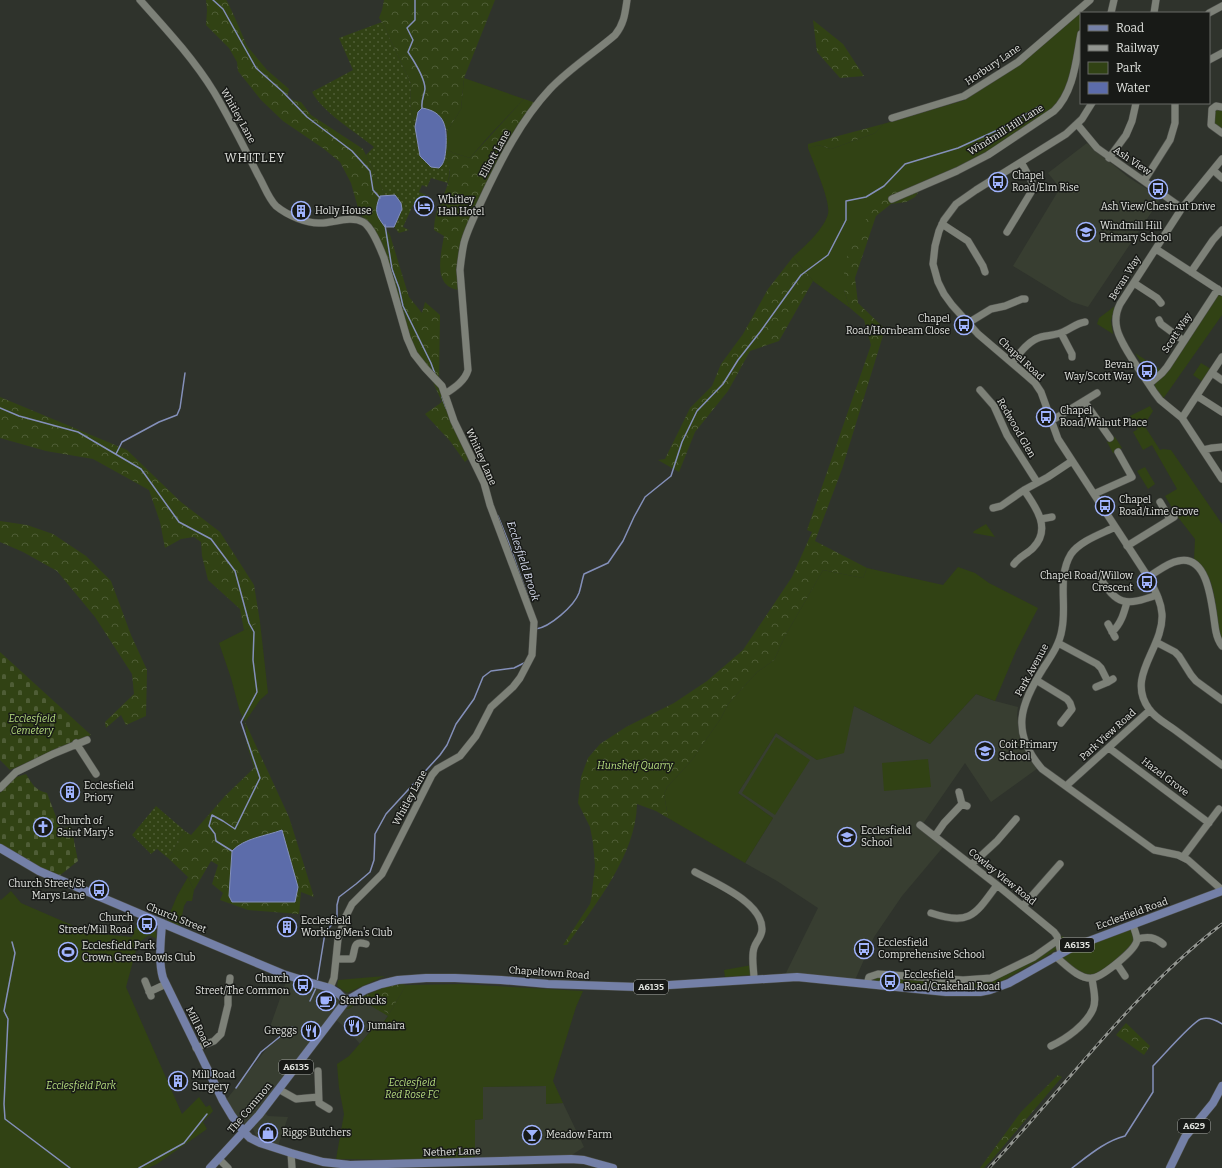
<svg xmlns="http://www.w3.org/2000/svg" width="1222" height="1168" font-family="Bitter,serif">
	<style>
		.built { fill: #383e31 }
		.green { fill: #314214 }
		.forest { fill: url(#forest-crowns) }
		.cemetery { fill: url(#cemetery-stones) }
		.garden { fill: url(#garden-dots) }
		.water { fill: #5c6caa; stroke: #8490ba }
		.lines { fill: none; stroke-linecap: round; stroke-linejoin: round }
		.stream { stroke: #8490ba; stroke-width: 1.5 }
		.minor-casing { stroke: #4c4e49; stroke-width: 8 }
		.major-casing { stroke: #4c4e49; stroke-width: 9 }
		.minor { stroke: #7d8178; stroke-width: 7 }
		.major { stroke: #7480a7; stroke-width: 8 }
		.rail-casing { stroke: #939691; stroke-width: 3 }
		.rail { stroke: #181a17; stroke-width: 1.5; stroke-dasharray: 4.5; stroke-linecap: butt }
		.labels { text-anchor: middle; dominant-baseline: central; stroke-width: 3; stroke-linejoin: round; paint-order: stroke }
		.shield { fill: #181a17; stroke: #a5a7a3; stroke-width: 1 }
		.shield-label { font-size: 9px; font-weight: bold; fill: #e1e3df }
		.street-label { font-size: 10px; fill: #e1e3df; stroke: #181a17 }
		.poi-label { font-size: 10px; fill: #e1e3df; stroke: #181a17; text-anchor: start }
		.park-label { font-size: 10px; font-style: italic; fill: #b7de7f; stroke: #181a17 }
		.water-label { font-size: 11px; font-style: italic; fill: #d7ddef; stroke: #181a17 }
		.quarter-label { font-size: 12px; letter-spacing: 1px; fill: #e1e3df; stroke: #181a17 }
	</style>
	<defs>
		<pattern id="forest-crowns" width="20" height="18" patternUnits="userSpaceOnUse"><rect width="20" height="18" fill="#314214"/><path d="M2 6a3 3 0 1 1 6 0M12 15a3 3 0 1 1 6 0" fill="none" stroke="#4f5d36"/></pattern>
		<pattern id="cemetery-stones" width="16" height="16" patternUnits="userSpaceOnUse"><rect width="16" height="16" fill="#314214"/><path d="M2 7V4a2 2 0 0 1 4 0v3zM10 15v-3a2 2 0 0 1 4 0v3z" fill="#4f5d36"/></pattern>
		<pattern id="garden-dots" width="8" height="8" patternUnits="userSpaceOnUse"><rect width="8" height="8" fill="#314214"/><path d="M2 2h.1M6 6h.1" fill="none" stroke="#4f5d36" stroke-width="1.8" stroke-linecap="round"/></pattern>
	</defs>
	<rect width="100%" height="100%" fill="#2f332c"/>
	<path class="built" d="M1087 143 1128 177 1161 198 1088 307 1072 302 1013 266 1060 188 1048 173Z
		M976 694 995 701 1018 707 1017 715 1019 730 1038 768 991 802 965 763 920 828 944 846 902 896 874 937 855 980 786 973 818 908 777 881 745 863 773 818 738 793 776 733 817 760 854 706 930 744Z
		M289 973 340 989 345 993 351 994 358 990 362 997 389 1014 381 1026 376 1024 360 1044 347 1029 336 1020 265 1113 268 1116 288 1117 278 1146 262 1140 256 1136 253 1129 240 1121 226 1100 268 1047 286 1034 276 1029 270 1027Z
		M546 1086V1104L563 1103 584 1147 572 1155 475 1158V1120L483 1119 482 1087Z"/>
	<path class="green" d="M1083 10V13H1081V22L1068 86 1054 108 987 153 938 178 881 200 844 290 850 308 813 281 793 257C804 247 824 229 828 214 831 201 813 162 808 148L819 145 831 149 875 133 883 124 965 100 1016 66Z
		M464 78 524 99 489 136 470 158 453 153 446 149 447 131 461 109Z
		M1222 108V131L1214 126 1213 110Z
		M1218 295 1222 296V315L1163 399 1155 388V383Z
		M1115 306 1111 321 1113 334 1097 324 1099 318Z
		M1135 353 1161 370 1152 379Z
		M1201 363 1211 369 1203 382 1193 375Z
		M1150 406 1153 411 1144 425 1160 450 1163 449 1171 450 1222 524V640C1213 614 1220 577 1194 560L1195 539 1177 516 1165 496 1177 489 1152 445 1143 450 1133 432 1138 429 1130 416Z
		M1115 437 1122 448 1113 453 1107 442Z
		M1145 467 1155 484 1148 489 1137 471Z
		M986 524 995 537 973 533 974 531Z
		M958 567 975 573 989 583 1038 608 1016 651 995 701 976 694 930 744 854 706 844 753 817 760 776 733 738 793 773 818 745 863 668 818 664 794 667 787 691 761 721 718 728 704 757 672 774 660 785 636 823 570 863 578 867 568 943 585Z
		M260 622 268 693 260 700 245 722 240 712 231 678 219 643Z
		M776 737 810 760 775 815 742 793Z
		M928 759 931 787 884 791 882 763Z
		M188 877 194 890 192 901H187L184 906 180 926 167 920 177 896Z
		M11 891 21 903 90 933 132 937 139 918 155 926 157 939 149 935 138 943 126 987 182 1114 199 1097 206 1107 210 1105 213 1111 203 1122 207 1129 157 1164 148 1168H0V899L1 900Z
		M1131 926C1132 930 1135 935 1135 939 1135 951 1102 970 1092 976L1082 974 1059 956Z
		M1062 936 1069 941 1045 957 991 987 965 990 872 981 873 978 877 976 976 982 1035 957Z
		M752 965 751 975 725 977 724 970Z
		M385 976 347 993 337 986 338 980Z
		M462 984 583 991 576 1007 553 1081 563 1103 546 1104V1086L483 1087V1119L475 1120V1158L408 1160 336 1159 344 1114 339 1088 337 1064 349 1056 377 1024 381 1026 388 1016 361 1000 349 1009H346L362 997 389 1014 406 985Z"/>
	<path class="forest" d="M206 0H226L227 1 235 18 247 46 267 70 289 89 287 98 301 102 311 115 363 149 385 195 380 196 378 217 390 235 409 297 422 313 425 302 440 315 439 380 422 362 415 349 375 233 369 222 360 215 351 183 340 162 324 149 283 121 261 100 238 71 237 62 229 48 206 25 207 10Z
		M384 0H495L464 78 461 109 447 131 442 119 418 112 415 127 410 104 411 84 382 22 379 18 382 10Z
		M813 20 843 44 864 76 840 78 817 52Z
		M524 99 536 103 466 229 459 290C432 287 441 254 444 236L434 230C434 224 435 217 437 211 443 195 457 173 445 156L446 149 453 153 470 158Z
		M883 124 875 133 831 149 819 145 808 148V144Z
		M925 182 915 197 906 202 891 204 876 216 855 278 858 303 885 329 842 469 815 541 867 568 863 578 823 570 785 636 774 660 757 672 728 704 721 718 691 761 667 787 664 794 668 818 656 811 637 804C636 855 595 905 567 945H563L590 904 591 900 595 866 593 843 590 827 578 803 581 777 588 758 600 744 626 727 674 703 707 681 743 650 792 577 812 532 807 530 871 345 864 320 850 308 844 290V263L868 215 881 200 895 191Z
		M793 257 813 281 779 341 750 351 728 391 695 432 679 472 658 460 665 459 690 408 712 386 721 364 743 334 768 289Z
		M432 380 441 391 469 458 465 462 450 441 425 414 442 402Z
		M0 397 127 450 181 502 220 532 254 585 260 622 244 630 240 609 208 580 202 556 201 542 194 537 181 539 165 548 160 522 149 490 93 459 46 451 0 438Z
		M0 521 27 525 53 534 86 556 111 581 131 635 147 670 146 716 126 725 121 715 106 728 105 722 134 694 132 674 95 617 57 571 23 552 0 542Z
		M245 722 289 817 314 897 301 892 299 914 248 910 220 900 223 893 212 884 218 865 211 861 194 890 188 877 168 858 185 831 191 835 225 796 254 768 247 745Z
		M402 984 406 985 389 1014 362 997 387 986Z
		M1126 1023 1150 1046 1144 1055 1116 1035Z
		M1058 1075 1062 1077 990 1162 984 1168H980L1021 1112Z"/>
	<path class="cemetery" d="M0 652 91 735 10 770 0 760Z
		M26 774C32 784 35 790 47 793L61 830 71 826 78 861 59 876 34 866 0 846V793L13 778Z"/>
	<path class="garden" d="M382 22 411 84 410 104 415 127 418 147 443 165 445 156C452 165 449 173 448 183L431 178 427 187 422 185 419 192 426 195 420 208 413 205 403 227 409 230 399 233 394 227 399 218 395 195H385L366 155 374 147C357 133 322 112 312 92L353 70 339 38Z
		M156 806 185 831 168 858 157 849 151 854 132 835Z"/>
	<path class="water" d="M422 108C446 112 447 128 446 148 445 156 445 163 439 168L431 167 420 156 415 127 418 112Z
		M395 195 401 203 402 209 394 227H385C376 215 374 211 380 196Z
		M282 830 298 887 295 902H232L229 896 232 851C244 838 266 836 282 830Z"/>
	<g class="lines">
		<path class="stream" d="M213 0 223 9 256 68 283 92 307 117 352 151 370 171 373 190 380 198
			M415 0V20L407 28 413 40 408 52C414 61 425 79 425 89 424 96 421 100 422 108
			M385 225 392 269 399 288 403 306 431 363 435 374
			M442 397 446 408
			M0 408 19 416 78 432 141 469 179 522 211 539 235 571 249 623 254 632 253 660 257 692 241 722 260 778 235 829 223 821 212 815 209 826 215 834 216 841 232 851
			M116 454 122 442 159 422 177 415 180 408 185 373
			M498 516 508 541 529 600
			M536 629C550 627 574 606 579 593 581 587 582 580 584 574L608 563 623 541 634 517 645 497 671 476 682 442 697 411 723 384 738 360 760 332 801 275 828 255 846 220V201L866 197 884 186 905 164 958 148 1002 128 1040 106
			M12 942 15 953 4 1011 8 1019 4 1104 5 1119 70 1168
			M317 982 325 933 337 918V905L339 897 356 884 370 872 374 860 375 834 386 814 440 755 447 745 456 724 474 699 483 677 491 671 514 668 524 663
			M310 1001 316 988
			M236 1088 261 1052 292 1027
			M139 1168 184 1143 207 1114
			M1072 1168C1088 1156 1105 1141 1125 1136L1153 1092V1066C1162 1057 1192 1022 1201 1019 1208 1017 1216 1020 1222 1024"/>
		<defs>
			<path id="minor" d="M140 0C166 29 193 58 214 92 230 119 244 147 258 175 264 185 268 198 276 206 287 215 307 224 321 223 333 223 351 215 363 222 372 227 380 248 384 258L407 338 414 354 425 368 442 386 454 421 484 483 490 505 534 622 532 655 520 678 513 687 491 707 476 736 460 756 437 769 432 775 382 874 352 904 345 918 338 939 334 978 330 988
				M1111 13 1114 0
				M1154 13 1156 0
				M1209 13 1222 6
				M1209 60 1222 53
				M1092 103 1082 119 1066 134 976 190 956 204 944 220 939 231 935 246 933 264 938 282 944 294 952 305 978 334 1026 375 1035 383 1041 392 1058 439 1148 577C1154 589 1161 600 1162 614 1164 648 1125 676 1149 709 1155 718 1167 724 1175 730 1191 742 1206 753 1222 765
				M1222 107 1216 106 1212 109 1211 125 1222 133
				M892 118 964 96 1018 62 1090 0
				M1077 124 1097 148 1182 208
				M1109 158 1126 135 1132 121 1136 103
				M1222 159 1182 208 1120 304C1116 312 1115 321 1117 329 1121 346 1144 376 1154 392L1160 400 1182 418 1222 479
				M1213 170 1222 178
				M1144 181 1170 140 1175 123V103
				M892 199 957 171 988 155 1054 111C1074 92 1076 60 1081 34
				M942 224 968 241 983 266 985 272
				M1007 232 1033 189 1032 182 1021 162
				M1156 249 1222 292
				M1191 272 1213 240 1222 230
				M1134 283 1157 298 1161 303
				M1159 320 1161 324 1184 341
				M968 323 991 309 1005 306 1022 299H1025
				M1061 333 1072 354V357
				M1012 363C1019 353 1029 340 1041 337 1049 335 1058 335 1065 331 1072 328 1077 323 1085 322
				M1212 373 1222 380
				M1149 384 1162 373 1167 367 1218 289
				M980 390 994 406 1007 435 1037 482
				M445 394C454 388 465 381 468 370L460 270C461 261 462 252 464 243 468 228 476 213 483 198 501 160 521 120 550 89 569 69 594 53 615 35 624 24 625 14 627 0
				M1197 396 1222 412
				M1084 401 1110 438
				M1182 418 1222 357
				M1051 421 1097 393
				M1203 450 1212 448 1222 447
				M1094 494 1132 477 1118 452
				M1160 502 1170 519
				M993 508 1001 506 1024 490 1048 477 1072 461
				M1041 519 1052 517
				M1115 527C1101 534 1080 541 1071 554 1057 577 1067 604 1062 629 1060 643 1052 655 1044 667 1020 705 1010 732 1042 769L1154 850 1178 855 1188 860 1222 890
				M1127 546 1174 517
				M1014 564C1019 557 1027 554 1033 548 1052 529 1036 507 1024 490
				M1099 576C1117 606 1125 606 1157 595
				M1148 577C1157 572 1167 563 1178 561 1211 553 1212 613 1216 632 1217 637 1219 642 1222 646
				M1108 624 1115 637
				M1112 632C1121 624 1124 613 1127 602
				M1156 642 1175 652 1179 656 1191 675 1196 681 1222 700
				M1058 643 1097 664 1101 668 1108 682 1113 679
				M1036 680 1067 699 1070 703 1072 709 1061 723
				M1096 687 1108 682
				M76 743 96 774
				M1109 748 1209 823
				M1066 786 1150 710
				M0 788 16 772 53 754 87 740
				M959 792 962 804
				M920 825 997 885 1054 932 1057 936 1061 953
				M935 836 944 823 962 804 967 806
				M1183 857 1219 809
				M971 865 997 841 1016 819
				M695 872C715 883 762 902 762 929 762 937 756 941 754 948 751 957 754 970 754 979
				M1023 906 1060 864
				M931 913C970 926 975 915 997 885
				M1137 939C1148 936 1155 937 1163 944
				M1055 956C1065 964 1079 980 1093 978 1103 976 1136 950 1137 940 1137 935 1134 929 1133 925
				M336 959H352C356 949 352 940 366 944
				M1117 964 1125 976
				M145 981 151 996
				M867 984 869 977 878 974 963 980 991 978 1034 957 1058 940
				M149 992 166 984
				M1051 1046C1066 1039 1086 1025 1093 1009 1097 1000 1093 988 1092 978
				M196 1048 214 1041 221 1034 228 1005V994L230 978
				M318 1071 319 1103 329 1109
				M280 1090 296 1099 318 1097
				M291 1153 292 1168
				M219 1159 228 1168"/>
			<path id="major" d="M0 848 39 871 145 916 283 974 312 983 330 988 338 993 346 1001
				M162 923C161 940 158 961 163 978L223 1101 232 1116 244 1132 250 1138 260 1143 291 1153 323 1162 350 1165 571 1159 584 1160 613 1168
				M210 1168 259 1115 346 1001 365 990 381 984 398 980 426 978H455L501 980 548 984 638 987 797 977 946 992H980L990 990 1009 983 1073 947 1222 891
				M1170 1168 1185 1137 1213 1103 1222 1086"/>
		</defs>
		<use href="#minor" class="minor-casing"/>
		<use href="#major" class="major-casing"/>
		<use href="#minor" class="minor"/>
		<use href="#major" class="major"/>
		<defs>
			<path id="rail" d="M989 1168C1066 1086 1132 993 1222 924"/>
		</defs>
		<use href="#rail" class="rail-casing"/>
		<use href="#rail" class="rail"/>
	</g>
	<defs>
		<symbol id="bus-ring" viewBox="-11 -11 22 22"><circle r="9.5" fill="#181a17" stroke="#a0b3fd" stroke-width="1.5"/><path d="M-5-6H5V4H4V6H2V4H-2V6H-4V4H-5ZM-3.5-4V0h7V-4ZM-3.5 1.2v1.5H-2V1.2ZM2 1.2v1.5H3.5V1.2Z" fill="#a0b3fd"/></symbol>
		<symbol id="hotel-ring" viewBox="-11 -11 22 22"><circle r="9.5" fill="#181a17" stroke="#a0b3fd" stroke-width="1.5"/><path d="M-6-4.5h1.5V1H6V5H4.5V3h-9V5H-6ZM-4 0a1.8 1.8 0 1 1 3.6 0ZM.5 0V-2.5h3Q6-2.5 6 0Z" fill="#a0b3fd"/></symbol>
		<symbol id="building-ring" viewBox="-11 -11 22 22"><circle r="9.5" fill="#181a17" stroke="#a0b3fd" stroke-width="1.5"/><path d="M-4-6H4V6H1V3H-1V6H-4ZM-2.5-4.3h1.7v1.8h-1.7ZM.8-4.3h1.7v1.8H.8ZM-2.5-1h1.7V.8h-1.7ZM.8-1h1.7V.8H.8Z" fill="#a0b3fd"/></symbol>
		<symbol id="school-ring" viewBox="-11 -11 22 22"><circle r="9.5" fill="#181a17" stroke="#a0b3fd" stroke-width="1.5"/><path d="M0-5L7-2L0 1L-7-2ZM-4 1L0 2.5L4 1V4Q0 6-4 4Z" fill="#a0b3fd"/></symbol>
		<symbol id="church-ring" viewBox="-11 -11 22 22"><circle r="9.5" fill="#181a17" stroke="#a0b3fd" stroke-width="1.5"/><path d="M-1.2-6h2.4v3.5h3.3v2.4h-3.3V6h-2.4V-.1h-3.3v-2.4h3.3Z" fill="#a0b3fd"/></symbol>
		<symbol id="stadium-ring" viewBox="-11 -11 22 22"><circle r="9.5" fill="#181a17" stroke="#a0b3fd" stroke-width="1.5"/><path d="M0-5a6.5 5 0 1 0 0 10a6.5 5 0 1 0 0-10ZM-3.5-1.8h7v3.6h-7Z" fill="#a0b3fd"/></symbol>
		<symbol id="cafe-ring" viewBox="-11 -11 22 22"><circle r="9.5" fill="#181a17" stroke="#a0b3fd" stroke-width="1.5"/><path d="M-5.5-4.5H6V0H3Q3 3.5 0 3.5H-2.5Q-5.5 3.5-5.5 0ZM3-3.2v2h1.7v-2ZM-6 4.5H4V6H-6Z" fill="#a0b3fd"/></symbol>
		<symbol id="restaurant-ring" viewBox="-11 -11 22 22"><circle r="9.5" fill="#181a17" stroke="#a0b3fd" stroke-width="1.5"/><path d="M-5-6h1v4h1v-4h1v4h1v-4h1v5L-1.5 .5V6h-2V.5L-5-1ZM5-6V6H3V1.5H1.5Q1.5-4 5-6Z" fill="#a0b3fd"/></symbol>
		<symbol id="shop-ring" viewBox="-11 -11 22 22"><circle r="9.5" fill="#181a17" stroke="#a0b3fd" stroke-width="1.5"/><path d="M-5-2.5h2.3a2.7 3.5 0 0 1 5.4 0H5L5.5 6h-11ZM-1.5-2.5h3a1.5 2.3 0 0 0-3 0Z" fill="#a0b3fd"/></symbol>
		<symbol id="bar-ring" viewBox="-11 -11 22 22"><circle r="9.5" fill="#181a17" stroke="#a0b3fd" stroke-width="1.5"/><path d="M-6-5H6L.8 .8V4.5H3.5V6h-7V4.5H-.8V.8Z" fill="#a0b3fd"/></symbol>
	</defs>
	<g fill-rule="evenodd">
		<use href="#bus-ring" x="987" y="171" width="22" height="22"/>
		<use href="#bus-ring" x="1147" y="178" width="22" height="22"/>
		<use href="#hotel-ring" x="413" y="195" width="22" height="22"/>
		<use href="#building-ring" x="290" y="200" width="22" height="22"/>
		<use href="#school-ring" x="1075" y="221" width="22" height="22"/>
		<use href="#bus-ring" x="953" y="314" width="22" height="22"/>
		<use href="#bus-ring" x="1136" y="360" width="22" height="22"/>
		<use href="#bus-ring" x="1035" y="406" width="22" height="22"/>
		<use href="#bus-ring" x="1094" y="495" width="22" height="22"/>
		<use href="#bus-ring" x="1136" y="571" width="22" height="22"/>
		<use href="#school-ring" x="974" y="740" width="22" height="22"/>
		<use href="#building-ring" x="59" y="781" width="22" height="22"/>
		<use href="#church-ring" x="32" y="816" width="22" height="22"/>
		<use href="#school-ring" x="836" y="826" width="22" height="22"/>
		<use href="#bus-ring" x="88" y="879" width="22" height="22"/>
		<use href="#bus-ring" x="136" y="913" width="22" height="22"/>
		<use href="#building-ring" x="276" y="916" width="22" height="22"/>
		<use href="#bus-ring" x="853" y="938" width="22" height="22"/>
		<use href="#stadium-ring" x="57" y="941" width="22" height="22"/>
		<use href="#bus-ring" x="879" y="970" width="22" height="22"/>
		<use href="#bus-ring" x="292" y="974" width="22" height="22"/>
		<use href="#cafe-ring" x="315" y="990" width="22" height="22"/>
		<use href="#restaurant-ring" x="343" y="1015" width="22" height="22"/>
		<use href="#restaurant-ring" x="300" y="1020" width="22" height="22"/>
		<use href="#building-ring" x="167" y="1070" width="22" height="22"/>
		<use href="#shop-ring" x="257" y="1122" width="22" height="22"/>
		<use href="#bar-ring" x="521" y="1124" width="22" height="22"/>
	</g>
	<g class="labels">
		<g class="shield">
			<rect x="1060" y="938" width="34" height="14" rx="3"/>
			<rect x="634" y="980" width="34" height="14" rx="3"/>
			<rect x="279" y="1060" width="34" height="14" rx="3"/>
			<rect x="1178" y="1119" width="32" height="14" rx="3"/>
		</g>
		<g class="shield-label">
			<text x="1077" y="945">A6135</text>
			<text x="651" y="987">A6135</text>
			<text x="296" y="1067">A6135</text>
			<text x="1194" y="1126">A629</text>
		</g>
		<g class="street-label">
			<text transform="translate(993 65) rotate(-34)">Horbury Lane</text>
			<text transform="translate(238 116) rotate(61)">Whitley Lane</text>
			<text transform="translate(1006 130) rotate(-32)">Windmill Hill Lane</text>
			<text transform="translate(495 154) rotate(-61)">Elliott Lane</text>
			<text transform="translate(1132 161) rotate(34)">Ash View</text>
			<text transform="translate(1125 278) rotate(-58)">Bevan Way</text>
			<text transform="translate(1177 333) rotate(-57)">Scott Way</text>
			<text transform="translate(1021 359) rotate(43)">Chapel Road</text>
			<text transform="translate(1016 428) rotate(60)">Redwood Glen</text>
			<text transform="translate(481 457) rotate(66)">Whitley Lane</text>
			<text transform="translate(1032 670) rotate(-61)">Park Avenue</text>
			<text transform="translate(1108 735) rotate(-42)">Park View Road</text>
			<text transform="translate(1165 777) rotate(37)">Hazel Grove</text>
			<text transform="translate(410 798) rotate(-62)">Whitley Lane</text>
			<text transform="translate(1002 877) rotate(39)">Cowley View Road</text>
			<text transform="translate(1132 914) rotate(-20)">Ecclesfield Road</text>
			<text transform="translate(176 918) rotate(22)">Church Street</text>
			<text transform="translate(549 973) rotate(4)">Chapeltown Road</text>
			<text transform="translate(198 1027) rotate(64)">Mill Road</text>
			<text transform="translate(250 1108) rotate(-50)">The Common</text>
			<text transform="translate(452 1152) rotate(-2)">Nether Lane</text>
		</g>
		<g class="poi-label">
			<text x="1012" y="176">Chapel<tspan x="1012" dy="12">Road/Elm Rise</tspan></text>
			<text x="438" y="200">Whitley<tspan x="438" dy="12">Hall Hotel</tspan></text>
			<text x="1158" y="207" text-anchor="middle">Ash View/Chestnut Drive</text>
			<text x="315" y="211">Holly House</text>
			<text x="1100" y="226">Windmill Hill<tspan x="1100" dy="12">Primary School</tspan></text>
			<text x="950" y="319" text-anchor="end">Chapel<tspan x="950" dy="12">Road/Hornbeam Close</tspan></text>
			<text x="1133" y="365" text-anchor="end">Bevan<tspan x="1133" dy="12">Way/Scott Way</tspan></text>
			<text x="1060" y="411">Chapel<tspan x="1060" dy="12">Road/Walnut Place</tspan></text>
			<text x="1119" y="500">Chapel<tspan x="1119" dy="12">Road/Lime Grove</tspan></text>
			<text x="1133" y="576" text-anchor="end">Chapel Road/Willow<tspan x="1133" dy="12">Crescent</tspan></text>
			<text x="999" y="745">Coit Primary<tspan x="999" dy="12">School</tspan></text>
			<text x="84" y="786">Ecclesfield<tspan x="84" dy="12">Priory</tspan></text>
			<text x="57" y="821">Church of<tspan x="57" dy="12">Saint Mary's</tspan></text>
			<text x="861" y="831">Ecclesfield<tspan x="861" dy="12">School</tspan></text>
			<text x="85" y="884" text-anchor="end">Church Street/St<tspan x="85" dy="12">Marys Lane</tspan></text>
			<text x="133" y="918" text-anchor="end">Church<tspan x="133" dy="12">Street/Mill Road</tspan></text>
			<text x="301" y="921">Ecclesfield<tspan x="301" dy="12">Working Men's Club</tspan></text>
			<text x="878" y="943">Ecclesfield<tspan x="878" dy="12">Comprehensive School</tspan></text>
			<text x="82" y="946">Ecclesfield Park<tspan x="82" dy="12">Crown Green Bowls Club</tspan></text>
			<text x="904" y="975">Ecclesfield<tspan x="904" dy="12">Road/Crakehall Road</tspan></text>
			<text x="289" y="979" text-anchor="end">Church<tspan x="289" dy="12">Street/The Common</tspan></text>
			<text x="340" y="1001">Starbucks</text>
			<text x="368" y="1026">Jumaira</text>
			<text x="297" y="1031" text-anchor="end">Greggs</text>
			<text x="192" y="1075">Mill Road<tspan x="192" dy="12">Surgery</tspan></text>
			<text x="282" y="1133">Riggs Butchers</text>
			<text x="546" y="1135">Meadow Farm</text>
		</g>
		<g class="park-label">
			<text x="32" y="719">Ecclesfield<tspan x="32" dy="12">Cemetery</tspan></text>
			<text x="635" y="766">Hunshelf Quarry</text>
			<text x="412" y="1083">Ecclesfield<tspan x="412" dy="12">Red Rose FC</tspan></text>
			<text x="81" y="1086">Ecclesfield Park</text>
		</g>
		<g class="water-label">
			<text transform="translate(523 561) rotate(72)">Ecclesfield Brook</text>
		</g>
		<g class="quarter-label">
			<text x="255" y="158">WHITLEY</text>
		</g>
	</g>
	<rect x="1080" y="12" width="130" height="92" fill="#181a17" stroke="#686a67"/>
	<rect x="1088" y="25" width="20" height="6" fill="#7480a7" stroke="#686a67"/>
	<text x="1116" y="32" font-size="12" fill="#e1e3df">Road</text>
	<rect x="1088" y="45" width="20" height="6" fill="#939691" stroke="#686a67"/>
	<text x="1116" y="52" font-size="12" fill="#e1e3df">Railway</text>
	<rect x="1088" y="62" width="20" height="12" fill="#314214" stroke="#686a67"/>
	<text x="1116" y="72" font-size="12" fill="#e1e3df">Park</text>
	<rect x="1088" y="82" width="20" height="12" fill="#5c6caa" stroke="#686a67"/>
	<text x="1116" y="92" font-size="12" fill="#e1e3df">Water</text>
</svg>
